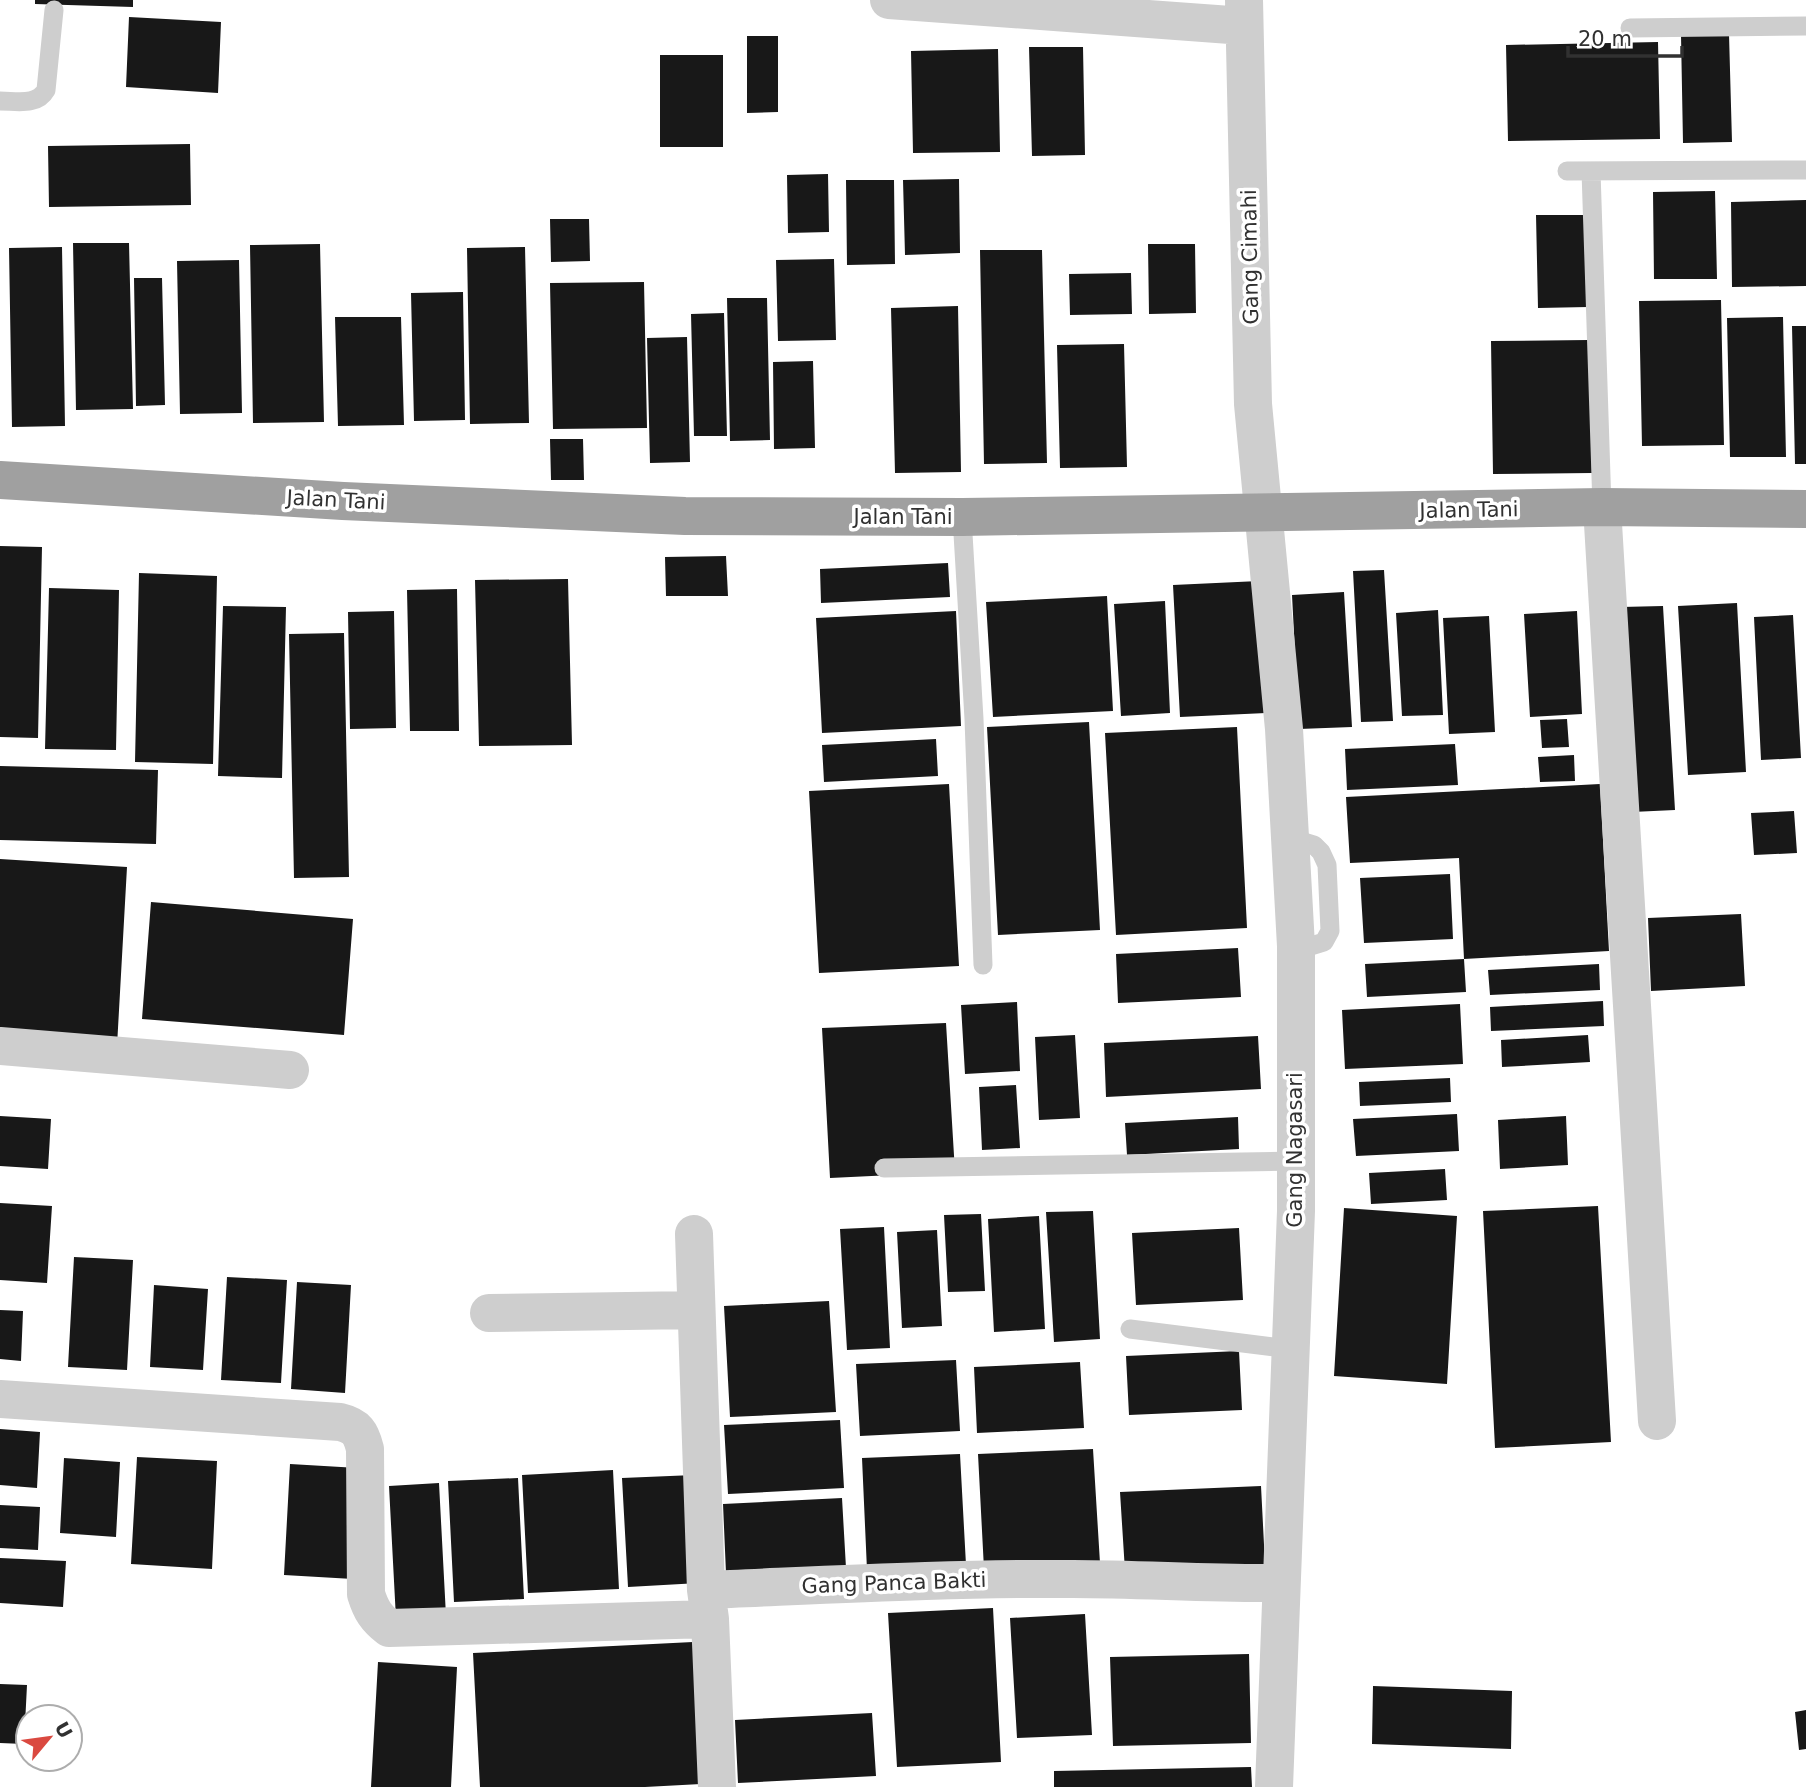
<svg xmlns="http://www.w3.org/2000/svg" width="1806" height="1787" font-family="'DejaVu Sans',sans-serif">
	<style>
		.building { fill: #181818 }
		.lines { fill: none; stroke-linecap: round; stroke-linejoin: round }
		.service { stroke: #cecece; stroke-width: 19 }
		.minor { stroke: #cecece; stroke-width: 38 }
		.trunk { stroke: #a0a0a0; stroke-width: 38 }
		.labels { text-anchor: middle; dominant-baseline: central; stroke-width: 7; stroke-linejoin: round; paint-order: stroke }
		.street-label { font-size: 21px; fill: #313131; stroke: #fff }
	</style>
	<rect width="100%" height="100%" fill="#fff"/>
	<path class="building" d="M35 0H133V7L35 4Z
		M129 17 221 22 218 93 126 87Z
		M1729 34 1732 142 1683 143 1681 35Z
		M747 36H778V112L747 113Z
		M1658 42 1660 139 1508 141 1506 45Z
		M1029 47H1083L1085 155 1032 156Z
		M998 49 1000 152 913 153 911 51Z
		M660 55H723V147H660Z
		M190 144 191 205 49 207 48 146Z
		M828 174 829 232 788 233 787 175Z
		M959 179 960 253 905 255 903 180Z
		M846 180H894L895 264 847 265Z
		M1715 191 1717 279H1654L1653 192Z
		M1806 200V286L1732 287 1731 202Z
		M1536 215H1586L1588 307 1538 308Z
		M550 219H589L590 261 551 262Z
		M73 243H129L133 409 76 410Z
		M320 244 324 422 253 423 250 245Z
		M1148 244H1195L1196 313 1149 314Z
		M62 247 65 426 12 427 9 248Z
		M525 247 529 423 470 424 467 248Z
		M980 250H1042L1047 463 984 464Z
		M834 259 836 340 778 341 776 260Z
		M239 260 242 413 180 414 177 261Z
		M1131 273 1132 314 1070 315 1069 274Z
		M134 278H162L165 405 136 406Z
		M644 282 647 428 553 429 550 283Z
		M463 292 465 420 414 421 411 293Z
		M727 298H767L770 440 730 441Z
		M1721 300 1724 445 1642 446 1639 301Z
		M958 306 961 472 895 473 891 308Z
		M724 313 727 436H694L691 314Z
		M335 317H401L404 425 338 426Z
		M1783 317 1786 457H1730L1727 318Z
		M1792 326H1806V464H1795Z
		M687 337 690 462 650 463 647 338Z
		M1589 340 1592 473 1493 474 1491 341Z
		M1124 344 1127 467 1060 468 1057 345Z
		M813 361 815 448 774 449 773 362Z
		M550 439H583L584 480H551Z
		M0 546 42 547 38 738 0 737Z
		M726 556 728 596H666L665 557Z
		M948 563 950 597 821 603 820 569Z
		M1384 570 1393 721 1361 722 1353 571Z
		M139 573 217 576 213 764 135 762Z
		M568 579 572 745 479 746 475 580Z
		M1259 581 1266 713 1180 717 1173 585Z
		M49 588 119 590 116 750 45 749Z
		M457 589 459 731H410L407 590Z
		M1344 592 1352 727 1299 729 1292 595Z
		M1107 596 1113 711 993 717 986 602Z
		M1165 601 1170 713 1121 716 1114 604Z
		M1737 603 1746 772 1688 775 1678 606Z
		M223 606 286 607 282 778 218 776Z
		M1663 606 1675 810 1632 812 1621 607Z
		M1438 610 1443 715 1402 716 1396 613Z
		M394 611 396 728 350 729 348 612Z
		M956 611 961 726 822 733 816 618Z
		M1577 611 1582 714 1530 717 1524 614Z
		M1793 615 1801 758 1761 760 1754 617Z
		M1489 616 1495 732 1449 734 1443 618Z
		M344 633 349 877 294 878 289 634Z
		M1567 719 1569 747 1542 748 1540 720Z
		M1089 722 1100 930 998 935 987 727Z
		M1237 727 1247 928 1116 935 1105 733Z
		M936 739 938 776 824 782 822 745Z
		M1455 744 1458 785 1347 790 1345 749Z
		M1574 755 1575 781 1540 782 1538 757Z
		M0 766 158 770 156 844 0 840Z
		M949 784 959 966 819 973 809 791Z
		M1600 784 1609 951 1464 959 1466 992 1367 997 1365 964 1464 959 1459 858 1350 863 1346 797Z
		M1794 811 1797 853 1754 855 1751 813Z
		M0 859 127 867 117 1046 0 1039Z
		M1450 874 1453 939 1364 943 1360 878Z
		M151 902 353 919 344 1035 142 1019Z
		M1741 914 1745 986 1651 991 1648 918Z
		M1238 948 1241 997 1118 1003 1116 954Z
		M1599 964 1600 990 1490 995 1488 970Z
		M1603 1001 1604 1026 1491 1031 1490 1007Z
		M1017 1002 1020 1071 965 1074 961 1005Z
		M1460 1004 1463 1064 1345 1069 1342 1010Z
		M946 1023 955 1172 830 1178 822 1028Z
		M1075 1035 1080 1118 1039 1120 1035 1037Z
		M1588 1035 1590 1062 1502 1067 1501 1040Z
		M1258 1036 1261 1089 1106 1097 1104 1043Z
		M1450 1078 1451 1102 1360 1106 1359 1082Z
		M1016 1085 1020 1148 982 1150 979 1087Z
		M1457 1114 1459 1151 1356 1156 1353 1119Z
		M0 1116 51 1119 48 1169 0 1166Z
		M1566 1116 1568 1165 1500 1169 1498 1120Z
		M1238 1117 1239 1149 1127 1155 1125 1123Z
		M1445 1169 1447 1200 1371 1204 1369 1173Z
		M0 1203 52 1206 47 1283 0 1280Z
		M1598 1206 1611 1442 1495 1448 1483 1211Z
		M1344 1208 1457 1216 1447 1384 1334 1376Z
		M1093 1211 1100 1339 1054 1342 1046 1212Z
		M981 1214 985 1291 948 1292 944 1215Z
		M1039 1216 1045 1329 994 1332 988 1219Z
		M884 1227 890 1348 847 1350 840 1229Z
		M1239 1228 1243 1300 1136 1305 1132 1233Z
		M937 1230 942 1326 902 1328 897 1232Z
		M74 1257 133 1260 127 1370 68 1367Z
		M227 1277 287 1280 281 1383 221 1380Z
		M297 1282 351 1285 345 1393 291 1389Z
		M154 1285 208 1289 203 1370 150 1367Z
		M829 1301 836 1412 730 1417 724 1306Z
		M0 1310 23 1311 21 1361 0 1359Z
		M1239 1351 1242 1410 1129 1415 1126 1356Z
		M956 1360 960 1431 860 1436 856 1364Z
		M1080 1362 1084 1428 977 1433 974 1367Z
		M840 1420 844 1488 728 1494 724 1425Z
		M0 1429 40 1432 37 1488 0 1485Z
		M1093 1449 1100 1563 984 1569 978 1454Z
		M960 1454 966 1565 867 1570 862 1458Z
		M137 1457 217 1461 212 1569 131 1564Z
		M64 1458 120 1462 116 1537 60 1533Z
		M290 1464 358 1468 353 1579 284 1575Z
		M613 1470 619 1589 528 1593 522 1475Z
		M694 1475 699 1583 628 1587 622 1478Z
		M518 1478 524 1599 454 1602 448 1481Z
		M439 1483 446 1616 396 1619 389 1486Z
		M1261 1486 1265 1564 1125 1571 1120 1492Z
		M842 1498 846 1568 726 1573 723 1504Z
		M0 1505 40 1507 38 1550 0 1548Z
		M0 1558 66 1561 63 1607 0 1603Z
		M993 1608 1001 1762 897 1767 888 1613Z
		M1085 1614 1092 1735 1017 1738 1010 1618Z
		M693 1642 701 1784 645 1787H480L473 1653Z
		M1249 1654 1251 1743 1113 1746 1110 1657Z
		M378 1662 457 1667 451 1787H371Z
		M0 1684 27 1685 24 1744 0 1743Z
		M1373 1686 1512 1691 1511 1749 1372 1744Z
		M1806 1710V1749L1799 1750 1795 1712Z
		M872 1713 876 1776 738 1783 735 1720Z
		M1251 1767 1252 1787H1054V1771Z"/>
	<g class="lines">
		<path class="service" d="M1630 28 1806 26
			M0 101C17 101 37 106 46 90L54 10
			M1567 171 1806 170
			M1591 171 1602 507
			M962 517 974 719 983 965
			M1291 838 1314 845 1321 852 1327 865 1330 931 1324 942 1311 946H1296
			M884 1168 1296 1161
			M1130 1329 1290 1349"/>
		<path class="minor" d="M889 0 1244 26
			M1244 0 1253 404 1284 729 1296 946V1211L1274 1787
			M1602 507 1657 1421
			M0 1046 290 1070
			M694 1234 706 1590
			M489 1313 696 1310
			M0 1399 340 1422C357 1426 361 1433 365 1449L366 1594C371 1610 376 1618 389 1628L710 1619
			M717 1787 710 1619 706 1590C828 1585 950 1578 1073 1579 1142 1579 1211 1584 1280 1583"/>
		<path class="trunk" d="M0 480 343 501 685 516 962 517 1602 507 1806 509"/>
	</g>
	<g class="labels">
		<g class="street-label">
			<text transform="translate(1250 257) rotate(-91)">Gang Cimahi</text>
			<text transform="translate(336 500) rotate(3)">Jalan Tani</text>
			<text transform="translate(1469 510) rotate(-1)">Jalan Tani</text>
			<text x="903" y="517">Jalan Tani</text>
			<text transform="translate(1295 1150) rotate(-90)">Gang Nagasari</text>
			<text transform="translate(894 1583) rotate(-2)">Gang Panca Bakti</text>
		</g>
	</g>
	<g transform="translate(49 1738) rotate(61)"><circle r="33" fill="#ffffff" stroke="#adadad" stroke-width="2"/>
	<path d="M0-5L12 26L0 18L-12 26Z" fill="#da4940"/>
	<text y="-10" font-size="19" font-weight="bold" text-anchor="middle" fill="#313131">U</text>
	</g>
	<path d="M1568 46v10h114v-10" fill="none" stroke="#313131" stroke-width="3.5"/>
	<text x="1578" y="46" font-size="21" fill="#313131" stroke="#ffffff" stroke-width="5" paint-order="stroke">20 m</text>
</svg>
